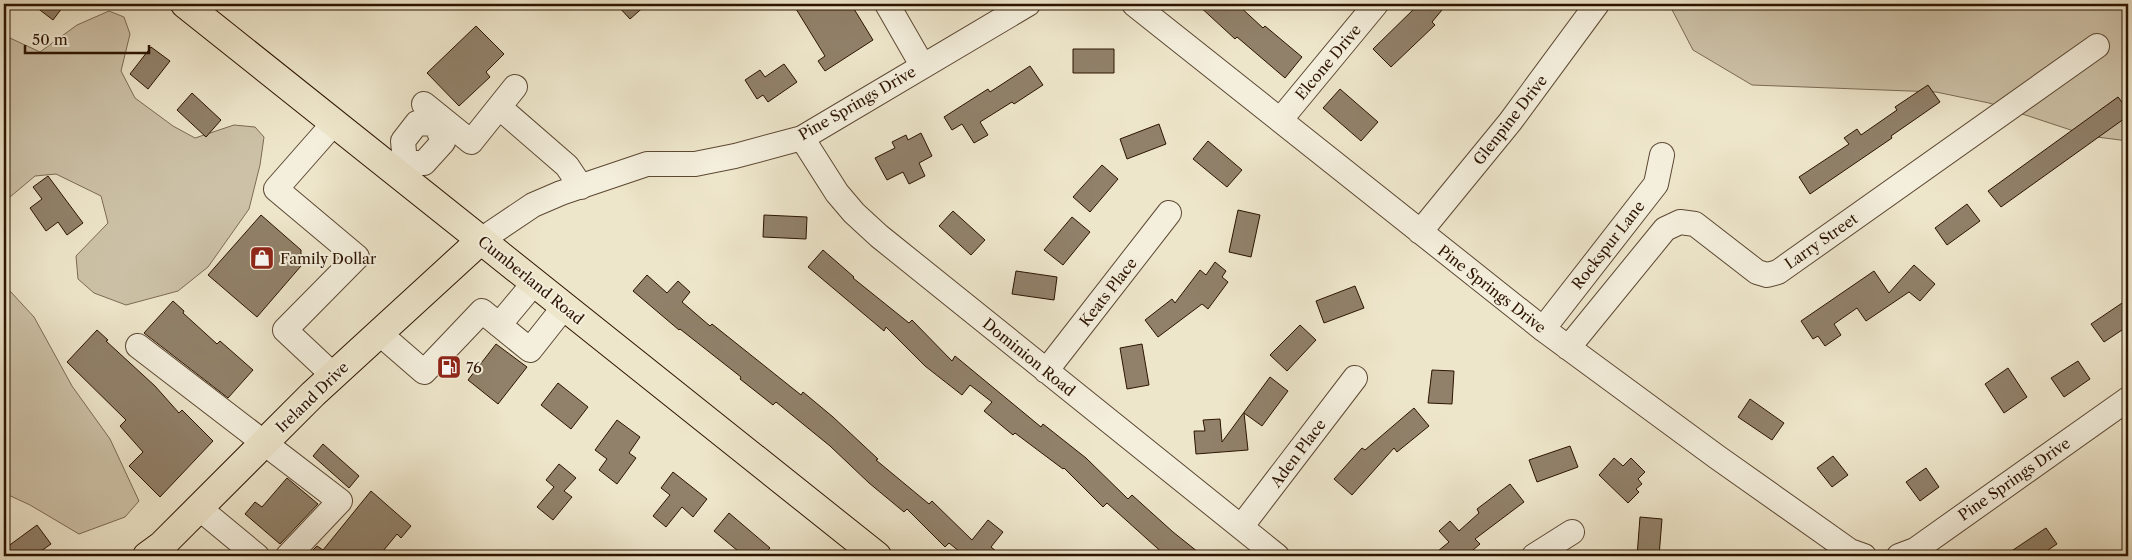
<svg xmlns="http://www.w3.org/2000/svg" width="2132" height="560" font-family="'Libre Caslon Text',serif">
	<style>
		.green { fill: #cdc2a8; stroke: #7c6b54 }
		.building { fill: #91816a; stroke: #2c1400 }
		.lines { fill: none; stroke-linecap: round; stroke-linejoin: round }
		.minor-casing { stroke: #5c4833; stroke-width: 26 }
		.major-casing { stroke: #2c1400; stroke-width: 30 }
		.minor { stroke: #f4efdd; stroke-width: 24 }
		.major { stroke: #eee6cb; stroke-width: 28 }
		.labels { text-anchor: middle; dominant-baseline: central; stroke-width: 4; stroke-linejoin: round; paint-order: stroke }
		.street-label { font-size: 15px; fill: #2c1400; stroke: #f4efdd }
		.poi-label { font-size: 15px; fill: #2c1400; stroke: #f4efdd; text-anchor: start }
	</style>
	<rect width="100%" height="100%" fill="#eee6cb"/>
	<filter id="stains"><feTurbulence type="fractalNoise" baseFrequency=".004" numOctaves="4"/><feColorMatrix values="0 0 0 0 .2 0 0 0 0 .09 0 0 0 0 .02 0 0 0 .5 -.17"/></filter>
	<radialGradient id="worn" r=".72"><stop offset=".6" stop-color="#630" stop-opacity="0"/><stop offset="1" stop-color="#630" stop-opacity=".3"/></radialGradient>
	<path class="green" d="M1669 4H2128V141L2089 136 1989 103 1936 92 1752 85 1693 50Z
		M109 11 124 17 130 34 121 71 135 98 173 126 195 138 234 125 255 127 264 137 260 165 249 209 208 267 178 291 126 305 94 293 78 279 76 256 108 223 101 196 56 174 35 176 4 202V33L10 38 40 52 77 25Z
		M10 291 34 317 72 386 110 439 139 501 125 517 79 534 30 505 4 493V292Z"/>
	<path class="building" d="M32 4H65L53 20Z
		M616 4H647L630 19Z
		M793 4H851L873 40 825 71 818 61 825 56Z
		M1197 4H1237L1263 28 1265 26 1302 57 1285 78 1237 37 1235 39Z
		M1419 4H1447L1432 22 1435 25 1391 67 1373 49Z
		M476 26 504 54 486 72 490 77 459 106 427 73Z
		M151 47 170 61 148 89 130 74Z
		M1073 49H1114V73H1073Z
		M784 64 797 82 768 102 763 95 757 99 745 80 760 70 765 77Z
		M1030 66 1043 85 1014 104 1012 102 980 122 988 135 974 143 962 124 952 130 944 117 988 89 990 92Z
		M1928 85 1940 102 1891 136 1892 138 1810 194 1799 177 1849 144 1844 138 1857 129 1861 135 1897 110 1895 107Z
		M1340 89 1378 122 1361 141 1323 108Z
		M192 93 221 120 206 137 177 110Z
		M2118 97 2128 110V116L2001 207 1988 191Z
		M1159 124 1166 144 1127 159 1120 139Z
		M921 133 932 156 919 163 925 176 909 184 903 172 887 180 875 158 895 148 892 142 906 135 908 140Z
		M1208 141 1242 170 1227 187 1193 159Z
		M1102 165 1118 179 1090 212 1073 197Z
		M48 176 83 223 67 235 58 222 46 231 30 208 42 199 33 187Z
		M1967 204 1980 221 1947 245 1935 228Z
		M1238 210 1260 215 1251 257 1229 252Z
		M953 211 985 240 971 255 939 226Z
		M261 215 301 250V266L257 317 208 275Z
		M764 215 807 217 806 239 763 237Z
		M1072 217 1090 232 1063 265 1044 250Z
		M823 250 854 277 853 278 909 323 912 320 952 361 955 356 1041 427 1043 424 1086 458 1128 499 1132 495 1173 532 1203 556H1166L1107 503 1103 507 1064 468 1063 469 1015 433 1013 435 984 411 992 402 970 385 962 395 925 366 886 327 884 331 808 267Z
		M1215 262 1226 271 1222 277 1228 282 1208 309 1202 304 1158 337 1145 320 1172 299 1175 303 1200 270 1206 275Z
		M1914 265 1935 284 1920 301 1909 292 1866 321 1857 308 1834 324 1841 335 1825 346 1818 336 1813 339 1801 321 1874 271 1889 293Z
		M1016 271 1057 277 1054 300 1012 294Z
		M647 275 667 293 678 281 690 292 682 302 710 326 712 324 801 395 803 392 833 417 878 459 876 460 929 504 932 501 972 540 988 520 1003 532 991 547 1002 556H965L949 543 945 547 907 509 904 512 869 483 830 446 776 402 773 405 740 379 741 377 680 329 679 330 633 291Z
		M1355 286 1364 308 1324 323 1316 301Z
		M2128 299V326L2104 342 2091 324Z
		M173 301 184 311 183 313 217 344 220 341 253 370 228 398 144 333Z
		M1300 325 1316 340 1287 371 1270 355Z
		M97 330 108 340 106 341 155 386 179 413 182 410 213 441 160 497 129 466 143 452 120 426 126 420 67 362Z
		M496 344 527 367 498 404 468 380Z
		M1142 344 1149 385 1127 389 1120 348Z
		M2078 361 2090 379 2064 397 2051 378Z
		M2008 368 2027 397 2004 413 1985 384Z
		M1432 370 1454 371 1452 404 1428 403Z
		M1270 377 1288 391 1262 426 1244 413 1248 450 1196 454 1194 431H1205L1203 420 1220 419 1222 442Z
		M558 383 588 407 571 429 541 405Z
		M1750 399 1784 423 1772 440 1738 417Z
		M1414 408 1429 426 1397 452 1394 448 1352 495 1334 479 1362 448 1365 450Z
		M617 420 640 437 629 453 636 458 617 484 599 470 607 459 595 450Z
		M323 444 359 476 349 488 313 456Z
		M1570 446 1578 467 1537 482 1529 460Z
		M1833 456 1848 475 1832 487 1817 468Z
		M1614 458 1623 466 1631 458 1645 472 1638 479 1642 484 1636 489 1639 492 1628 503 1599 475Z
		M559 464 576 478 564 491 572 497 553 520 537 507 554 487 546 480Z
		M1926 468 1939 487 1920 501 1906 482Z
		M673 472 707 499 693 517 682 507 666 527 653 516 670 495 661 488Z
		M287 478 318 504 280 544 245 514 255 502 262 507Z
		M1510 484 1524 502 1475 539 1480 544 1466 556H1432L1449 542 1439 531 1450 521 1459 531 1479 513 1477 509Z
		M371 491 411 526 401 538 397 534 379 556H307L317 546 323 550Z
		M729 513 770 548 763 556H744L714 531Z
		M1640 517 1662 519 1659 556H1637Z
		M37 525 51 544 34 556H14L7 547Z
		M2046 528 2057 544 2039 556H2004Z"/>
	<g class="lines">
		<defs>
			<path id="minor" d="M887 4 922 65
				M1134 4 1543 329 1717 457 1850 551 1864 556
				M424 104 471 142 515 87
				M499 107 567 166 581 187
				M1281 119 1376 4
				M802 138 837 193 854 213 879 236 1277 556
				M405 163H424L443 142 436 124
				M397 173 405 163 403 141 417 123 436 124
				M1420 232 1510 122 1597 4
				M481 240 533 205 561 193 647 164H695L735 156 802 138 1028 4
				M499 325 534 283
				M1543 329 1656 184 1662 155
				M379 333 424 372 482 311 530 350 564 307
				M138 346 340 501 288 556
				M1568 348 1665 229 1680 222 1695 224 1757 272 1767 275 1778 272 2097 46
				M1046 371 1169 213
				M333 375 285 330 357 257 276 189 334 123
				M199 508 257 556
				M1241 527 1355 378
				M1534 556 1572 532
				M1899 556 1915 550 2128 399"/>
			<path id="major" d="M185 4 877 556
				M147 556 162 545 313 394 481 240"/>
		</defs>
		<use href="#minor" class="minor-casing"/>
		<use href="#major" class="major-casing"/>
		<use href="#minor" class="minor"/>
		<use href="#major" class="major"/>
	</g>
	<defs>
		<symbol id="shop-square" viewBox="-11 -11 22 22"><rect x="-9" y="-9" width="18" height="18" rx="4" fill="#8f2418" stroke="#f4efdd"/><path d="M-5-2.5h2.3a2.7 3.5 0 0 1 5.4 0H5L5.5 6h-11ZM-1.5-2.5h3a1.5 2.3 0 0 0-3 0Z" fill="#fff"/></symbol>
		<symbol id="fuel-square" viewBox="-11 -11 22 22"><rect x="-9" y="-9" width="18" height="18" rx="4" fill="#8f2418" stroke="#f4efdd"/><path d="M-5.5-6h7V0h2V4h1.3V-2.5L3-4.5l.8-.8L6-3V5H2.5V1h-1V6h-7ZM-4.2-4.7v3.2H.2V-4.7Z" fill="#fff"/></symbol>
	</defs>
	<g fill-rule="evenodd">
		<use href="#shop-square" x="248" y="244" width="28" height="28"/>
		<use href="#fuel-square" x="435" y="353" width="28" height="28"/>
	</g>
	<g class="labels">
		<g class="street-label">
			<text transform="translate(1328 62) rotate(-50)">Elcone Drive</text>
			<text transform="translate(857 103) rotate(-30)">Pine Springs Drive</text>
			<text transform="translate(1510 120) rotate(-52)">Glenpine Drive</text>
			<text transform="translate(1821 241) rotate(-35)">Larry Street</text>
			<text transform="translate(1608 245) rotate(-52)">Rockspur Lane</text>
			<text transform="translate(531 280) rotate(39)">Cumberland Road</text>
			<text transform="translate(1492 289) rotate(38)">Pine Springs Drive</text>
			<text transform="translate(1108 292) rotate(-52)">Keats Place</text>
			<text transform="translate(1029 357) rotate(39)">Dominion Road</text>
			<text transform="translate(312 397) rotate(-44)">Ireland Drive</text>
			<text transform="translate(1298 453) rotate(-53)">Aden Place</text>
			<text transform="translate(2014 479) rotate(-35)">Pine Springs Drive</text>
		</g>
		<g class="poi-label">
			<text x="280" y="258">Family Dollar</text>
			<text x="466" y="367">76</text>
		</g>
	</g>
	<rect width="2132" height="560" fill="none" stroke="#eee6cb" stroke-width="20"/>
	<rect x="5" y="5" width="2122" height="550" fill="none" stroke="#2c1400" stroke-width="2.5"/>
	<rect x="10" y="10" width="2112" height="540" fill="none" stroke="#2c1400"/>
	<path d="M25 45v8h124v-8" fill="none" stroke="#2c1400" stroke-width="2.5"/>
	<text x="32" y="45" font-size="15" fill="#2c1400" stroke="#f4efdd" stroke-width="4" paint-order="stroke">50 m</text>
	<rect width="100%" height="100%" filter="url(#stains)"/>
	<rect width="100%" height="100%" fill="url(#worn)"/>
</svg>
